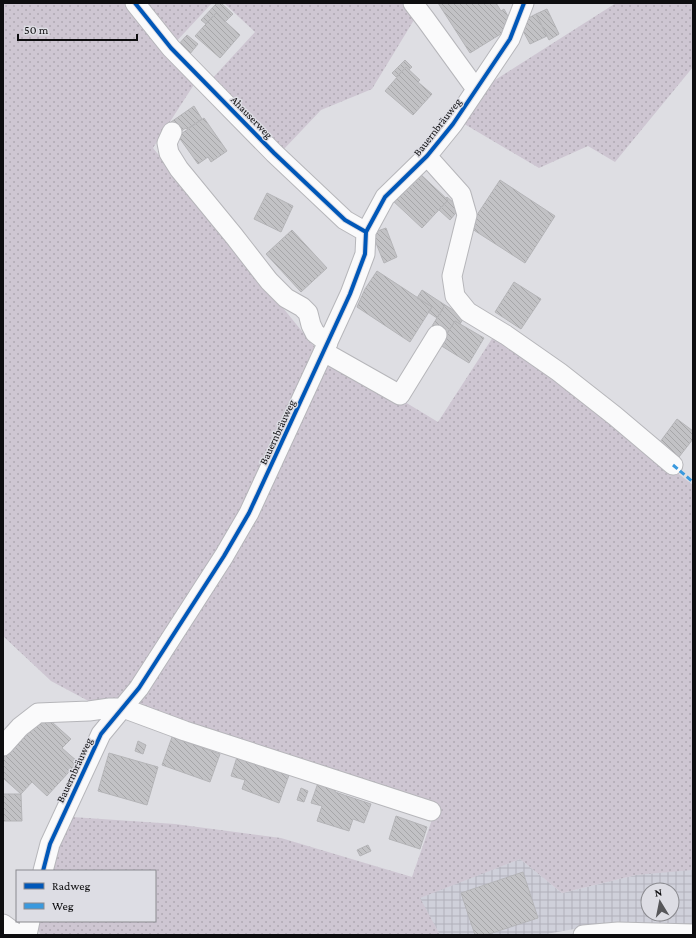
<svg xmlns="http://www.w3.org/2000/svg" width="696" height="938" font-family="'Crimson Pro',serif">
	<style>
		.industrial { fill: url(#industrial-grid); fill-rule: evenodd }
		.grass { fill: url(#grass-dots) }
		.building { fill: url(#building-back-hatch); stroke: #b4b4b7 }
		.lines { fill: none; stroke-linecap: round; stroke-linejoin: round }
		.minor-casing { stroke: #b6b6ba; stroke-width: 21 }
		.minor { stroke: #fafafb; stroke-width: 19 }
		.quiet { stroke: #3a99de; stroke-width: 3; stroke-dasharray: 6 3; stroke-linecap: butt }
		.cycleway-casing { stroke: #dddde4; stroke-width: 6 }
		.cycleway { stroke: #0057b8; stroke-width: 4 }
		.labels { text-anchor: middle; dominant-baseline: central; stroke-width: 3; stroke-linejoin: round; paint-order: stroke }
		.street-label { font-size: 11px; fill: #0d0d0f; stroke: #dddde4 }
	</style>
	<defs>
		<pattern id="industrial-grid" width="8" height="8" patternUnits="userSpaceOnUse"><rect width="8" height="8" fill="#cfd0da"/><path d="M0 4h8M4 0v8" fill="none" stroke="#b1b1ba"/></pattern>
		<pattern id="grass-dots" width="8" height="8" patternUnits="userSpaceOnUse"><rect width="8" height="8" fill="#cec6d2"/><path d="M2 2h.1M6 6h.1" fill="none" stroke="#b0a9b3" stroke-width="1.8" stroke-linecap="round"/></pattern>
		<pattern id="building-back-hatch" width="6" height="6" patternUnits="userSpaceOnUse"><rect width="6" height="6" fill="#c2c2c5"/><path d="M-1 5l2 2M0 0l6 6M5-1l2 2" fill="none" stroke="#a6a6a8"/></pattern>
	</defs>
	<rect width="100%" height="100%" fill="#dedee3"/>
	<path class="industrial" d="M520 859 562 893 636 875 693 869V924L585 927 541 935H440L419 898ZM648 890H672V914H648Z"/>
	<path class="grass" d="M3 3H129L195 83 153 148 318 351 247 507 131 693 118 702 96 705 51 681 3 636Z
		M139 3H212L173 45Z
		M224 3H407L417 15 372 89 321 110 284 149 210 81 255 32Z
		M616 3H693V67L615 162 588 146 539 168 461 122 484 87Z
		M495 334 693 485 692 870 636 875 562 893 520 859 420 898 440 935H41L38 930V921H155V871H50L55 851 72 817 175 824 281 838 412 877 436 808 134 707 328 363 342 364 438 422Z"/>
	<path class="building" d="M217 3H221L233 14 225 22 216 13 206 24 201 20Z
		M438 3H496L501 11 504 9 509 18 507 19 512 27 470 53Z
		M547 9 559 34 549 40 536 14Z
		M216 13 240 35 220 58 195 36Z
		M536 14 547 36 530 44 519 23Z
		M187 35 198 44 189 55 178 45Z
		M405 60 412 67 409 70 406 67 396 77 392 73Z
		M406 67 420 80 418 82 432 94 413 115 385 91Z
		M194 106 202 119 187 129 186 128 178 133 171 122Z
		M204 118 227 151 211 162 208 157 198 164 178 136Z
		M417 171 448 200 422 228 391 199Z
		M500 180 555 216 525 263 469 227Z
		M267 193 293 206 281 232 254 219Z
		M447 197 460 208 450 220 439 210 448 200 446 198Z
		M386 228 397 257 384 263 372 233Z
		M292 230 327 268 301 292 266 254Z
		M377 271 432 307 410 342 357 307 365 289Z
		M514 282 541 299 521 329 495 312Z
		M422 290 445 305 437 318 428 312 432 307 417 298Z
		M445 305 464 317 460 324 455 321 446 335 432 326Z
		M455 321 484 338 469 363 440 345Z
		M677 419 693 431V439L679 457 660 442Z
		M43 714 71 739 62 748 78 762 47 796 32 782 21 794 3 778V758Z
		M172 737 220 754 210 782 162 765Z
		M138 741 146 745 143 754 135 751Z
		M109 753 158 767 147 805 98 791Z
		M237 757 253 761 289 775 279 803 242 789 245 780 231 776Z
		M319 780 337 786 335 792 371 804 364 823 353 819 349 831 317 821 322 806 311 803Z
		M301 788 308 791 304 802 297 800Z
		M3 794H21L22 821H3Z
		M396 816 427 827 420 849 389 839Z
		M368 845 371 851 360 856 357 850Z
		M523 872 538 918 486 935H475L461 893Z"/>
	<g class="lines">
		<defs>
			<path id="minor" d="M135 3 171 48 274 153 345 220 366 232
				M413 3 426 20 476 89
				M172 132 167 143 169 153 179 169 234 236 269 281 286 298 302 307 308 313 311 325 315 333 328 343
				M427 156 461 194 467 215 452 276 455 296 468 312 506 335 559 372 615 416 673 465
				M324 352 400 395 437 335
				M3 746 20 727 38 713 89 711 110 708H123L185 731 431 811
				M43 871 50 844 101 734 139 688 224 556 249 513 350 294 365 254 366 232 385 197 427 156 453 124 510 39 524 3
				M3 924 18 935
				M27 935 30 921
				M583 935 618 932 693 934"/>
		</defs>
		<use href="#minor" class="minor-casing"/>
		<use href="#minor" class="minor"/>
		<path class="quiet" d="M673 465 693 482"/>
		<defs>
			<path id="cycleway" d="M135 3 171 48 274 153 345 220 366 232
				M43 871 50 844 101 734 139 688 224 556 249 513 350 294 365 254 366 232 385 197 427 156 453 124 510 39 524 3"/>
		</defs>
		<use href="#cycleway" class="cycleway-casing"/>
		<use href="#cycleway" class="cycleway"/>
	</g>
	<g class="labels">
		<g class="street-label">
			<text transform="translate(252 117) rotate(46)">Ahauserweg</text>
			<text transform="translate(437 127) rotate(-52)">Bauernbräuweg</text>
			<text transform="translate(277 432) rotate(-65)">Bauernbräuweg</text>
			<text transform="translate(74 770) rotate(-65)">Bauernbräuweg</text>
		</g>
	</g>
	<rect width="696" height="938" fill="none" stroke="#0d0d0f" stroke-width="8"/>
	<rect x="16" y="870" width="140" height="52" fill="#dddde4" stroke="#8a8a8f"/>
	<rect x="24" y="883" width="20" height="6" fill="#0057b8" stroke="#8a8a8f"/>
	<text x="52" y="890" font-size="12" fill="#0d0d0f">Radweg</text>
	<rect x="24" y="903" width="20" height="6" fill="#3a99de" stroke="#8a8a8f"/>
	<text x="52" y="910" font-size="12" fill="#0d0d0f">Weg</text>
	<g transform="translate(660 902) rotate(350)"><circle r="19" fill="#dddde4" stroke="#8a8a8f"/>
	<path d="M0-3L7 15L0 10L-7 15Z" fill="#565659"/>
	<text y="-6" font-size="11" font-weight="bold" text-anchor="middle" fill="#0d0d0f">N</text>
	</g>
	<path d="M18 34v6h119v-6" fill="none" stroke="#0d0d0f" stroke-width="2"/>
	<text x="24" y="34" font-size="12" fill="#0d0d0f" stroke="#dddde4" stroke-width="3" paint-order="stroke">50 m</text>
</svg>
